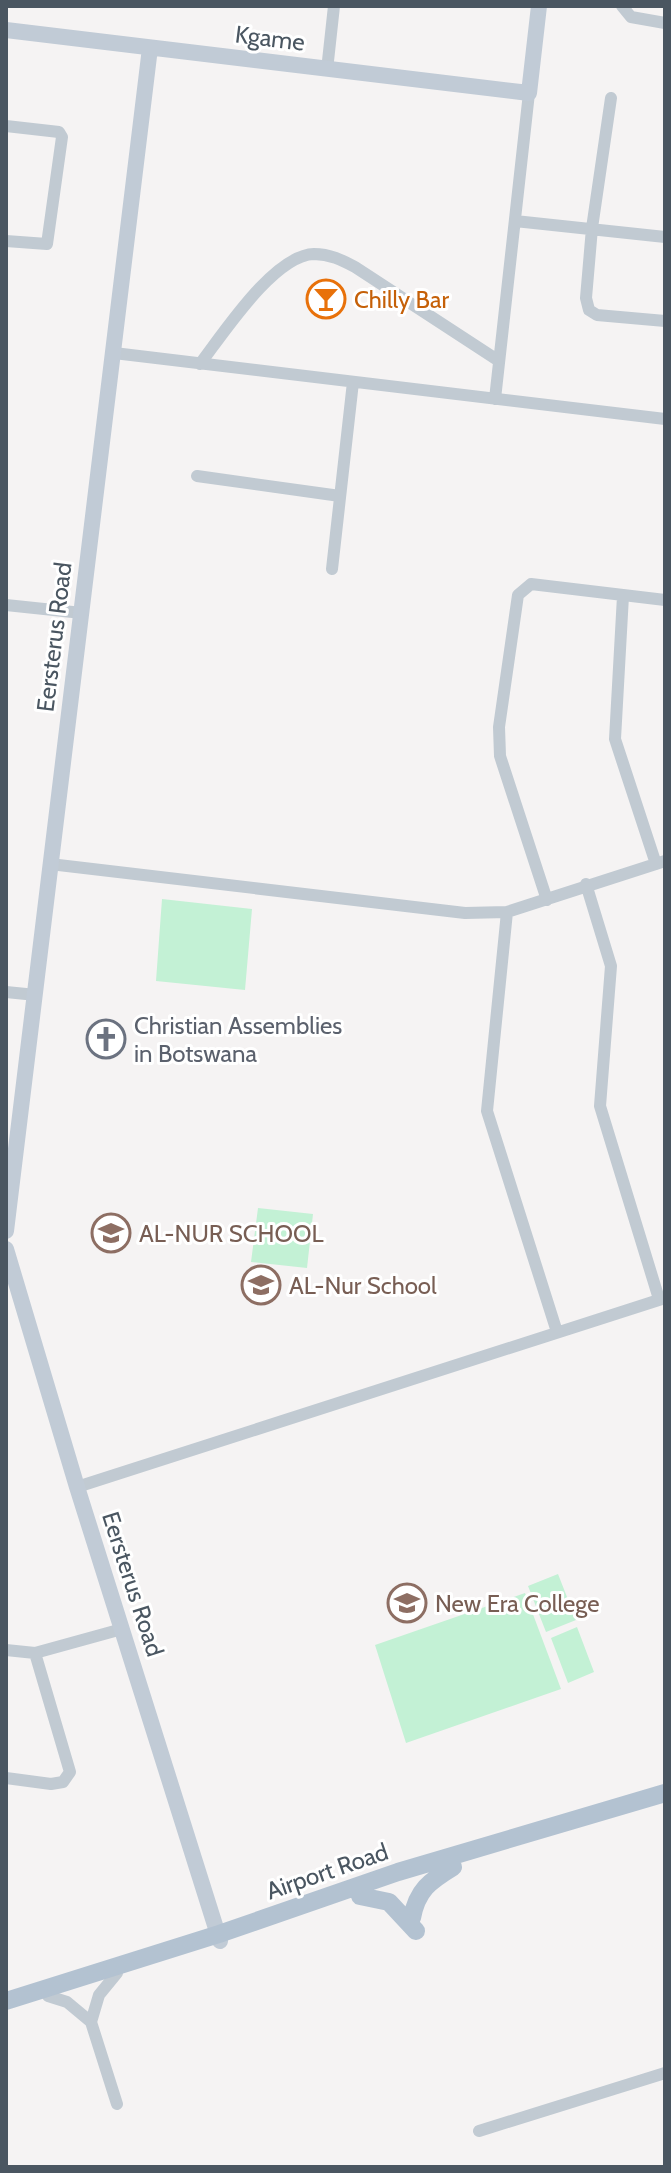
<svg xmlns="http://www.w3.org/2000/svg" width="671" height="2173" font-family="Cabin,sans-serif">
	<style>
		.green { fill: #c3f1d5 }
		.lines { fill: none; stroke-linecap: round; stroke-linejoin: round }
		.street { stroke: #c1cad2; stroke-width: 12 }
		.secondary { stroke: #c1cbd6; stroke-width: 16 }
		.primary { stroke: #b3c2d1; stroke-width: 18 }
		.labels { text-anchor: middle; dominant-baseline: central; stroke-width: 6; stroke-linejoin: round; paint-order: stroke }
		.street-label { font-size: 24px; fill: #4a5661; stroke: #fff }
		.food-label { font-size: 24px; fill: #c56008; stroke: #fff; text-anchor: start }
		.worship-label { font-size: 24px; fill: #5b616d; stroke: #fff; text-anchor: start }
		.education-label { font-size: 24px; fill: #785e54; stroke: #fff; text-anchor: start }
	</style>
	<rect width="100%" height="100%" fill="#f5f3f3"/>
	<path class="green" d="M162 899 252 909 245 990 156 981Z
		M258 1208 313 1214 307 1268 251 1262Z
		M558 1574 576 1620 546 1632 528 1586Z
		M525 1593 561 1689 406 1743 375 1645Z
		M577 1627 594 1672 568 1683 551 1638Z"/>
	<g class="lines">
		<path class="street" d="M622 6 631 17 665 23
			M327 70 334 6
			M611 98 592 228 586 298 589 310 597 315 665 321
			M6 126 59 132 62 137 47 244 6 241
			M515 221 665 237
			M114 353 665 419
			M200 364C223 334 274 255 314 254 330 254 342 260 355 267L499 361
			M495 399 529 93
			M197 476 340 496
			M332 569 353 382
			M623 596 615 739 656 864
			M6 605 82 613
			M50 864 465 913 507 912 665 861
			M586 884 611 966 600 1106 659 1299
			M547 900 500 756 499 727 518 595 531 584 665 600
			M507 912 487 1111 557 1332
			M6 992 36 995
			M77 1487 665 1298
			M6 1650 35 1653 122 1629
			M6 1778 51 1784 63 1782 70 1772 35 1653
			M48 1996 67 2002 91 2022
			M117 2104 91 2022 99 1995 117 1973
			M479 2131 665 2073"/>
		<path class="secondary" d="M6 30 529 93 539 6
			M6 1231 150 48
			M6 1249 77 1487 220 1941"/>
		<path class="primary" d="M360 1896 389 1902 416 1931
			M412 1918C417 1890 430 1881 453 1867
			M6 2001 219 1934 398 1872 665 1793"/>
	</g>
	<defs>
		<symbol id="bar-ring" viewBox="-11 -11 22 22"><circle r="9.5" fill="#fff" stroke="#e8710a" stroke-width="1.5"/><path d="M-6-5H6L.8 .8V4.5H3.5V6h-7V4.5H-.8V.8Z" fill="#e8710a"/></symbol>
		<symbol id="church-ring" viewBox="-11 -11 22 22"><circle r="9.5" fill="#fff" stroke="#6b7280" stroke-width="1.5"/><path d="M-1.2-6h2.4v3.5h3.3v2.4h-3.3V6h-2.4V-.1h-3.3v-2.4h3.3Z" fill="#6b7280"/></symbol>
		<symbol id="school-ring" viewBox="-11 -11 22 22"><circle r="9.5" fill="#fff" stroke="#8d6e63" stroke-width="1.5"/><path d="M0-5L7-2L0 1L-7-2ZM-4 1L0 2.5L4 1V4Q0 6-4 4Z" fill="#8d6e63"/></symbol>
		<symbol id="university-ring" viewBox="-11 -11 22 22"><circle r="9.5" fill="#fff" stroke="#8d6e63" stroke-width="1.5"/><path d="M0-5L7-2L0 1L-7-2ZM-4 1L0 2.5L4 1V4Q0 6-4 4Z" fill="#8d6e63"/></symbol>
	</defs>
	<g fill-rule="evenodd">
		<use href="#bar-ring" x="304" y="277" width="44" height="44"/>
		<use href="#church-ring" x="84" y="1017" width="44" height="44"/>
		<use href="#school-ring" x="89" y="1211" width="44" height="44"/>
		<use href="#school-ring" x="239" y="1263" width="44" height="44"/>
		<use href="#university-ring" x="385" y="1581" width="44" height="44"/>
	</g>
	<g class="labels">
		<g class="street-label">
			<text transform="translate(270 38) rotate(7)">Kgame</text>
			<text transform="translate(54 637) rotate(-83)">Eersterus Road</text>
			<text transform="translate(133 1584) rotate(72)">Eersterus Road</text>
			<text transform="translate(327 1871) rotate(-19)">Airport Road</text>
		</g>
		<g class="food-label">
			<text x="354" y="299">Chilly Bar</text>
		</g>
		<g class="worship-label">
			<text x="134" y="1025">Christian Assemblies<tspan x="134" dy="28">in Botswana</tspan></text>
		</g>
		<g class="education-label">
			<text x="139" y="1233">AL-NUR SCHOOL</text>
			<text x="289" y="1285">AL-Nur School</text>
			<text x="435" y="1603">New Era College</text>
		</g>
	</g>
	<rect width="671" height="2173" fill="none" stroke="#4a5661" stroke-width="16"/>
</svg>
